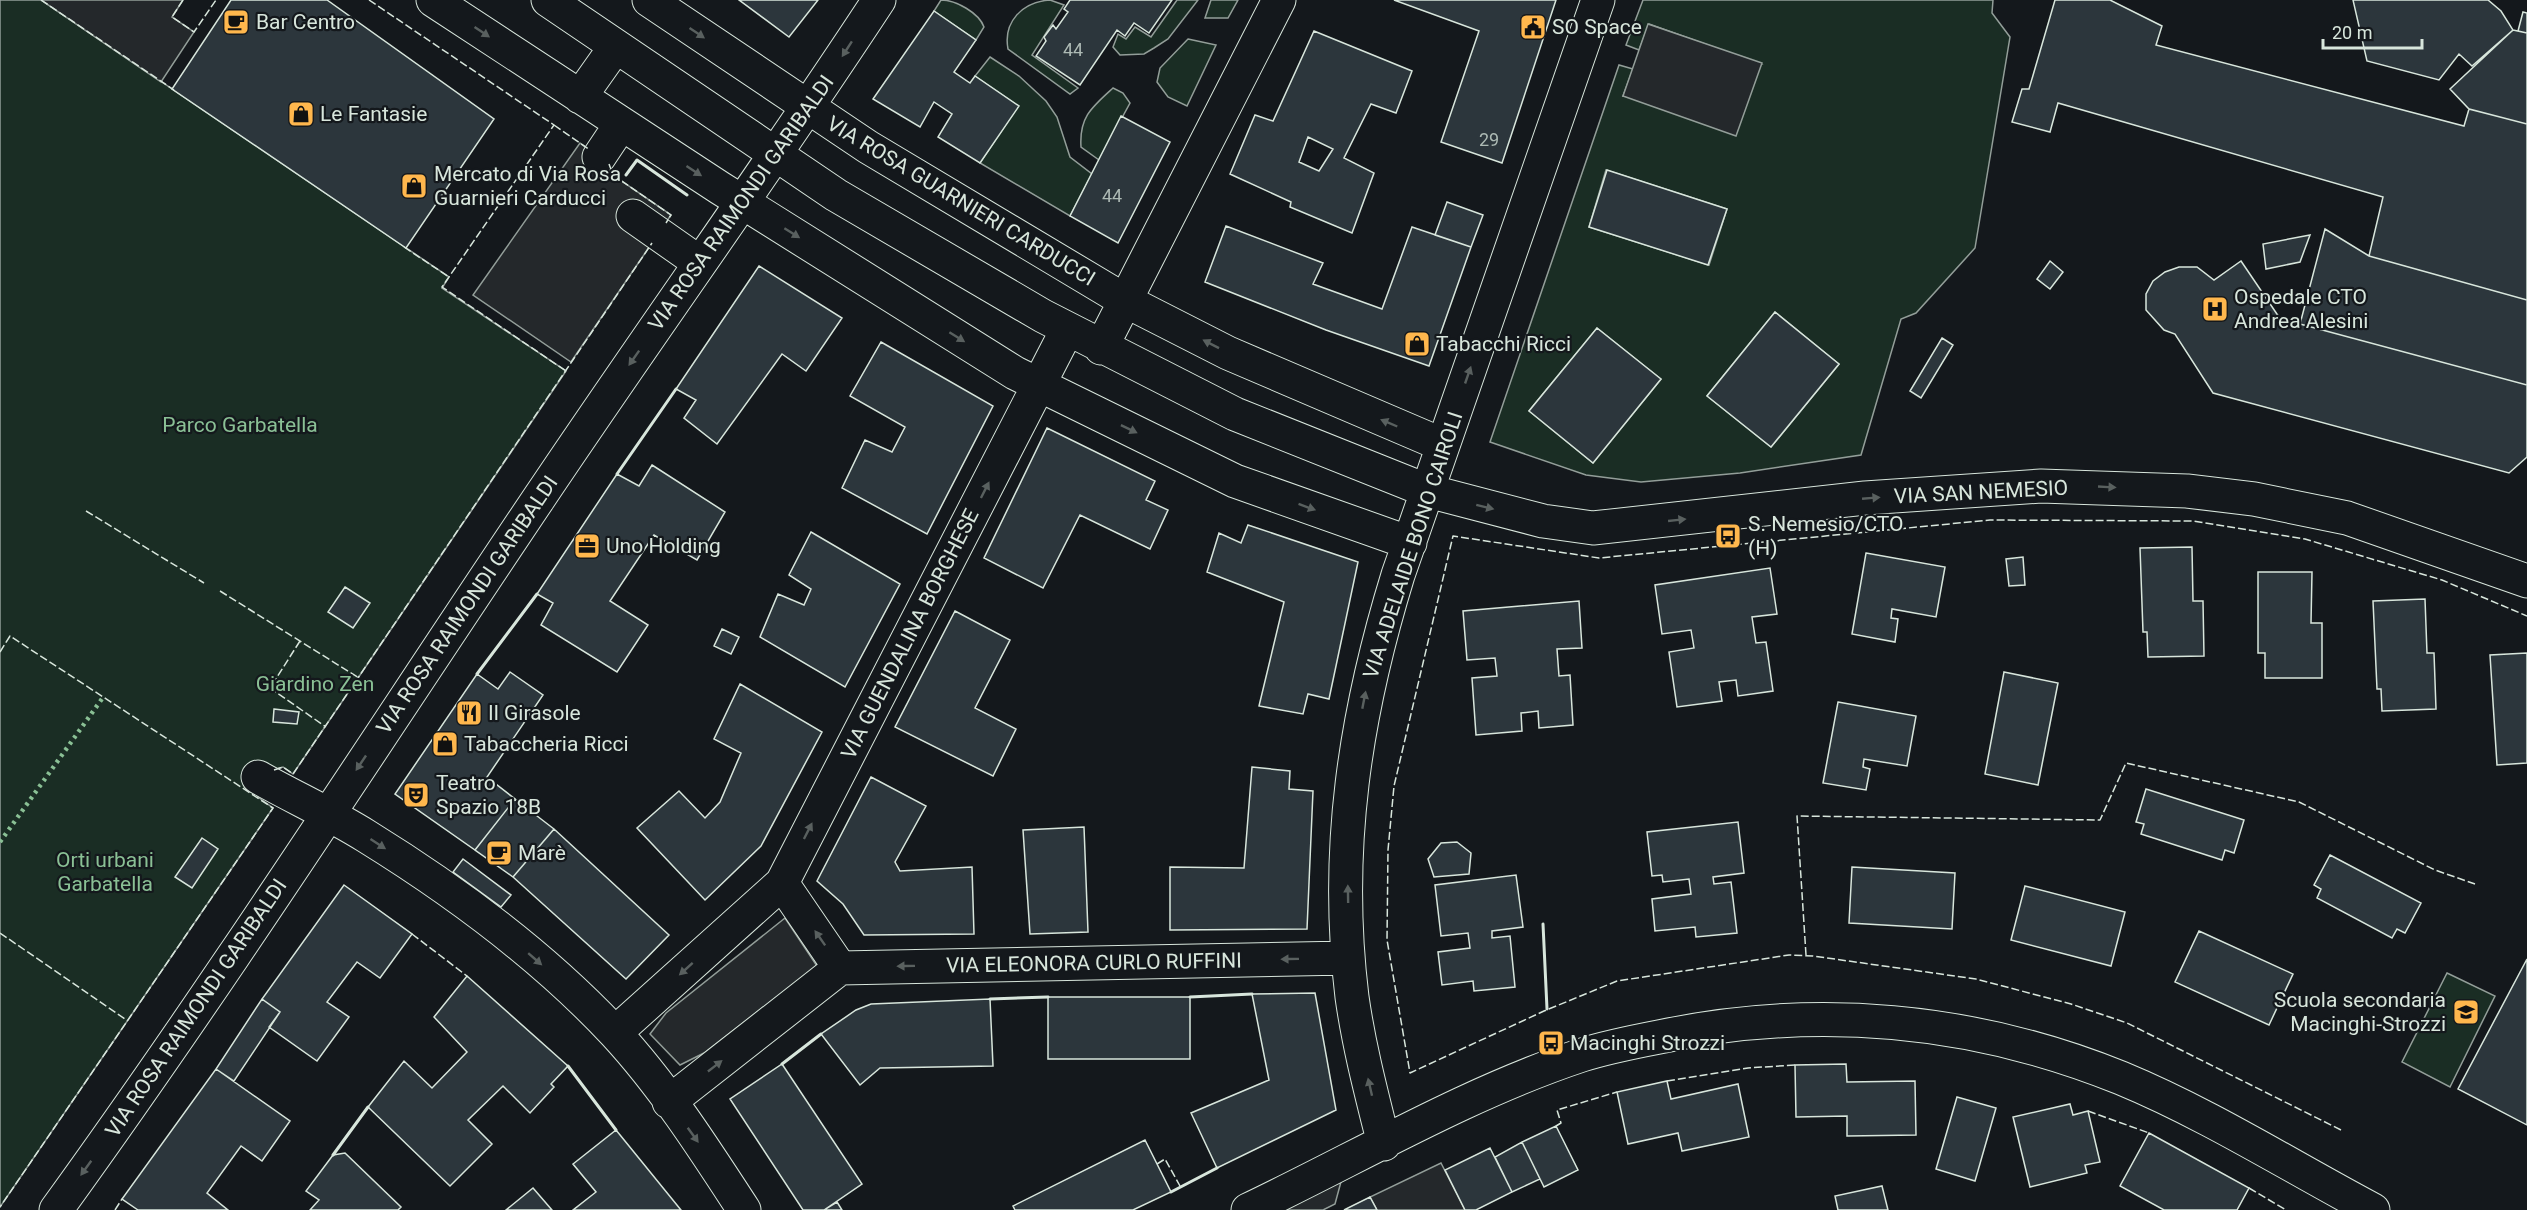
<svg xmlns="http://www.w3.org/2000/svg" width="2527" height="1210" font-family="Roboto,sans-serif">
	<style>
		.green { fill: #1a2d24; stroke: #939e99; stroke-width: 1.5; fill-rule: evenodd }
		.parking { fill: #24282b; stroke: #939e99; stroke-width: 1.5 }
		.building { fill: #2c363c; stroke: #d8e6dc; stroke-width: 1.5; fill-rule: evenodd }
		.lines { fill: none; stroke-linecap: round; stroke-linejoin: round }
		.minor-casing { stroke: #d8e6dc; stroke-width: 35 }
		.minor { stroke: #14181c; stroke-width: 33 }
		.hedge { stroke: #8ac095; stroke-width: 4.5; stroke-dasharray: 3 4.5; stroke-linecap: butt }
		.fence { stroke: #d8e6dc; stroke-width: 1.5; stroke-dasharray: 8 3; stroke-linecap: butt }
		.wall { stroke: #d8e6dc; stroke-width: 3 }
		.oneway { fill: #59605f }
		.labels { text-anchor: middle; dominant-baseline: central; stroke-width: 4.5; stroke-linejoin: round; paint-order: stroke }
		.number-label { font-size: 18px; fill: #adbab4 }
		.poi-label { font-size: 21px; fill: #d8e6dc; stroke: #14181c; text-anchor: start }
		.street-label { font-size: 21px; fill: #d8e6dc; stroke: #14181c }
		.park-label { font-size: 21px; fill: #8ac095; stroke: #14181c }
	</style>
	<rect width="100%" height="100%" fill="#14181c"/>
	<path class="green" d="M0 0H41L449 277 442 288 566 371 293 774 283 767 261 773 256 780 258 797 273 808 0 1207Z
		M941 0C956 0 979 13 984 27L976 40 934 11Z
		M1050 0 1064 5 1032 55 1078 88 1070 94 1008 49C1003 22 1022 2 1050 0Z
		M1177 0H1198L1168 39 1154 48 1144 54 1120 55 1113 47 1118 34 1126 39 1135 27 1151 37Z
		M1211 0H1238L1228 18H1205Z
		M1643 0H1993L1992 13 2010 37 1975 248 1916 313 1901 319 1861 455 1740 473 1641 482 1586 475 1490 442 1619 65 1633 69 1623 96 1761 64 1649 24 1639 50 1626 45ZM1606 170 1727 209 1709 265 1589 227ZM1775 312 1839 364 1771 447 1707 396ZM1597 328 1661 379 1593 463 1529 411Z
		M1188 39 1216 45 1187 106 1168 97 1157 82 1160 68Z
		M990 57 1019 76 1046 101 1057 117 1070 157 1092 174 1070 216 980 163 1018 106 975 76Z
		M1113 88 1123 93 1130 103 1099 160 1081 147C1079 117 1092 107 1113 88Z
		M2447 973 2495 996 2450 1087 2402 1062Z"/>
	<path class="parking" d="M41 0H183L172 17 194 32 161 82Z
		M1648 24 1762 63 1736 136 1623 96Z
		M580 143 611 166 613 175 671 215 571 362 473 295Z
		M785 918 817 966 704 1053 680 1065 650 1034 666 1013Z
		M1441 1163 1465 1210H1377L1370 1197Z
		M1342 1178 1335 1204 1323 1210H1277Z"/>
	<path class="building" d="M231 0H327L494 119 406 248 172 89Z
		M739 0H818L789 37Z
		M1070 0H1172L1149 33 1134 23 1125 36 1117 30 1080 85 1036 56 1046 41 1044 37 1053 25 1056 29 1068 12 1064 9Z
		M1394 0H1556L1502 163 1441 142 1479 31Z
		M2055 0H2110L2162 26 2156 45 2464 126 2469 109 2527 124V300L2369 256 2383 197 2058 103 2050 132 2012 122 2022 89H2029Z
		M2353 0H2488L2501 11 2513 30 2472 66 2459 54 2439 80 2367 61Z
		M934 11 976 40 954 72 970 83 975 76 1019 106 980 163 938 137 952 114 934 102 920 127 873 99Z
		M2523 12 2527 13V33L2518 31Z
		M2513 30 2527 33V124L2469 109 2450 89Z
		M1314 31 1412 71 1396 113 1371 104 1344 158 1374 173 1352 233 1290 207 1291 202 1230 174 1255 115 1273 121ZM1308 137 1333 149 1319 171 1299 162Z
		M1121 116 1170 142 1118 243 1070 216Z
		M1607 170 1727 209 1708 265 1589 227Z
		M1447 202 1483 215 1471 247 1435 235Z
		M1226 226 1323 263 1313 284 1382 309 1412 227 1471 247 1429 366 1326 330 1205 282Z
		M2325 229 2369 256 2527 300V385L2300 324Z
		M2310 235 2300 262 2266 269 2263 244Z
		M2050 261 2063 272 2050 289 2037 279Z
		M2241 261 2283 323 2300 324 2527 385V457L2509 473 2213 393 2175 334 2164 330 2146 310V294L2153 281 2165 272 2179 267H2197L2214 280Z
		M759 266 842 318 806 371 782 354 717 444 684 418 696 400 676 389Z
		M1775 312 1839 364 1771 447 1707 396Z
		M1597 328 1661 379 1593 463 1529 411Z
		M1942 338 1953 345 1921 398 1910 391Z
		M881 342 993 406 927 534 842 488 865 440 892 452 905 427 850 396Z
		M1047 428 1155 481 1146 500 1168 510 1150 549 1080 515 1043 588 984 558Z
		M652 465 725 512 697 560 654 535 610 601 648 625 617 672 541 625 553 603 537 594 617 474 639 486Z
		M1248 525 1358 562 1329 699 1308 694 1303 714 1259 706 1284 602 1207 572 1219 533 1241 543Z
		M811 532 900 584 845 687 760 637 778 594 804 605 811 589 789 575Z
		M2192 547 2193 601H2203L2204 656 2148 657 2147 632H2143L2140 548Z
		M1866 553 1945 567 1936 617 1892 609 1891 618 1898 619 1895 642 1852 634Z
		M2023 557 2025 585 2009 586 2006 559Z
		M1770 568 1777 614 1752 617 1756 643 1766 642 1773 691 1738 696 1736 680 1719 682 1722 701 1677 707 1669 652 1694 648 1691 630 1662 634 1655 585Z
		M2258 572H2312L2311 623H2322V678H2265V653H2258Z
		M345 587 370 603 353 628 328 612Z
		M2425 599 2427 653H2434L2436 709 2382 711 2381 689H2377L2373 601Z
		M1579 601 1582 648 1557 649 1559 676 1570 675 1573 725 1539 728 1538 711 1521 713 1522 731 1476 735 1472 678 1497 676 1495 658 1467 660 1463 611Z
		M955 611 1010 640 975 708 1016 729 993 776 895 727Z
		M722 629 739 637 731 654 714 646Z
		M2527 653V763L2497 765 2490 655Z
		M510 672 543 695 487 777 515 799 475 850 395 794 477 674 498 689Z
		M2004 672 2058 683 2038 785 1985 774Z
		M740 684 822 732 761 846 705 900 637 828 679 791 705 818 720 802 741 753 714 739Z
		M1838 702 1916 716 1907 766 1864 759 1863 767 1870 769 1866 790 1823 783Z
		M274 709 299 712 297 724 273 722Z
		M1252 767 1290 771 1289 789 1313 791 1307 929 1170 930V867L1244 868Z
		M871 777 926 806 895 862 900 871 972 867 974 934 864 935 843 904 817 881Z
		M2146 789 2244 820 2234 853 2225 850 2222 860 2141 834 2144 824 2136 822Z
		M515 799 554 829 513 877 475 850Z
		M1738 822 1744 873 1713 877 1714 884 1731 882 1737 933 1696 937 1695 927 1655 931 1652 899 1691 894 1689 879 1663 882 1662 875 1652 876 1647 832Z
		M1084 827 1088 932 1030 934 1023 830Z
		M554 829 669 935 626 979 513 877Z
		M202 838 218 849 192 888 175 877Z
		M1457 842 1471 853 1469 874 1434 877 1428 859 1441 843Z
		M2330 855 2421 903 2405 933 2397 929 2392 938 2317 898 2321 889 2314 885Z
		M463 859 511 895 501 907 453 872Z
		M1852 867 1955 873 1952 929 1849 923Z
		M1516 875 1523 927 1492 931V938L1510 936 1515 987 1474 991 1473 981 1442 985 1438 952 1470 948 1468 933 1441 936 1435 885Z
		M344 885 412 934 380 978 357 962 327 1002 349 1017 317 1061 269 1027 280 1012 262 999Z
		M2025 886 2125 912 2111 966 2011 940Z
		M2199 931 2293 974 2269 1025 2175 982Z
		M2527 959V1125L2458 1089Z
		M467 976 568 1066 551 1084 554 1087 530 1113 503 1086 468 1120 492 1144 450 1186 368 1107 404 1061 432 1088 467 1052 434 1017Z
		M1315 993 1336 1110 1217 1168 1191 1113 1269 1080 1252 994Z
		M1048 997H1190V1059H1048Z
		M262 999 280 1012 234 1081 216 1069Z
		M990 999 993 1066 880 1068 860 1085 821 1034 856 1010 871 1004Z
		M782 1064 862 1184 824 1210H803L730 1099Z
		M1846 1064 1847 1082 1915 1081 1916 1135 1847 1136V1116L1796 1117 1795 1065Z
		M216 1069 290 1121 262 1161 241 1146 207 1193 228 1210H138L122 1199Z
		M1667 1081 1671 1099 1738 1084 1749 1137 1682 1151 1678 1133 1628 1144 1617 1092Z
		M1957 1097 1996 1108 1975 1181 1936 1169Z
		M2070 1104 2073 1115 2088 1111 2100 1162 2085 1165 2087 1173 2030 1187 2013 1117Z
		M1556 1126 1578 1170 1544 1187 1522 1142Z
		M616 1130 681 1210H573L596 1192 573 1164Z
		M2149 1133 2249 1188 2237 1210H2164L2120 1186Z
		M1145 1140 1171 1192 1133 1210H1015L1013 1206Z
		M1522 1142 1540 1179 1512 1192 1495 1157Z
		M1490 1148 1512 1192 1476 1210H1465L1445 1170Z
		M345 1153 401 1207 398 1210H310L319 1200 306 1191 333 1155Z
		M1882 1186 1888 1210H1838L1835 1196Z
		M533 1188 552 1210H506Z
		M1370 1197 1377 1210H1344Z
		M837 1202 842 1210H824Z"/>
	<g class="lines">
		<defs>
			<path id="minor" d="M433 0 720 188 1015 373 1235 481 1410 543
				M548 0 836 195 1043 316 1235 414 1428 491 1543 521 1593 528 1865 498 2041 486 2187 491 2254 499 2347 518 2527 581
				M649 0 868 147 1124 300 1228 353 1443 445
				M580 97 616 46
				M599 157 621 124
				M633 216 700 263
				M1101 348 1279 0
				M258 777C293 797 331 814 366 836 455 891 543 956 615 1033 664 1086 705 1150 744 1210
				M782 883 1067 330
				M840 968 1348 958
				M615 1033 782 883 840 968 669 1102
				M1384 1144C1372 1096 1359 1047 1352 997 1334 850 1355 715 1398 575L1598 0
				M56 1210C224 978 379 736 539 498 651 331 769 168 879 0
				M1248 1210C1357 1158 1467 1093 1582 1055 1607 1047 1633 1042 1659 1037 1815 1004 1973 1018 2121 1078 2208 1114 2290 1166 2373 1210"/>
		</defs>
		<use href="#minor" class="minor-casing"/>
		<use href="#minor" class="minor"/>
		<path class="hedge" d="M0 842 104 696"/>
		<path class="fence" d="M41 0 174 90
			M183 0 172 17 194 32 216 0
			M369 0 554 125 442 287 566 371
			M554 125 590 150
			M609 164 613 175 671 215 666 223
			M404 247 449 277
			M86 511 204 583
			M220 591 359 678
			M300 641 270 688 326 727
			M0 652 10 636 273 808 0 1207
			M274 770 283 767 293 774 652 243
			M0 933 128 1021
			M412 934 467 976
			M1806 955 1797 816 2100 820 2126 763 2299 802 2435 870 2475 884
			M1667 1081 1748 1068 1795 1065
			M2088 1111 2149 1133
			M1556 1126 1561 1123 1557 1110 1617 1092
			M2341 1130 2127 1023 2071 1004 1976 979 1813 956 1789 955 1617 981 1544 1011 1410 1073 1387 940 1388 850 1394 786 1453 536 1599 558 1990 520 2193 521 2305 539 2442 580 2527 616
			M1157 1164 1165 1159 1180 1186
			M2249 1188 2286 1210
			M115 1210 122 1199"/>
		<path class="wall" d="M626 175 637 160 687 195
			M617 474 676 389
			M477 674 537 594
			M1543 924 1547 1009
			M1190 997 1252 994
			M990 999 1048 997
			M782 1064 821 1034
			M568 1066 616 1130
			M333 1155 368 1107
			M1171 1192 1217 1168"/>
	</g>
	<defs><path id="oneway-solid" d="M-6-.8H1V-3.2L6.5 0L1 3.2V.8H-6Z" transform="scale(1.5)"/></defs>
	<g class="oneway">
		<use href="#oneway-solid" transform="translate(482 32) rotate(34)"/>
		<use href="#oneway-solid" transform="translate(697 33) rotate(34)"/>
		<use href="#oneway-solid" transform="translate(847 49) rotate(123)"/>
		<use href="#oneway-solid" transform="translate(694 171) rotate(33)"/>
		<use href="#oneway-solid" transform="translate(792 233) rotate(32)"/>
		<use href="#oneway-solid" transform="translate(957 337) rotate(32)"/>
		<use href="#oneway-solid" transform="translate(1211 344) rotate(-153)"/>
		<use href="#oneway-solid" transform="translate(634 358) rotate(125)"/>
		<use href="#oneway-solid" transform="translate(1468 375) rotate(-71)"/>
		<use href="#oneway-solid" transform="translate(1389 423) rotate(-157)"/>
		<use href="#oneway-solid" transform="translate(1129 429) rotate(26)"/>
		<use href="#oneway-solid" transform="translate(2107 487) rotate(3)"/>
		<use href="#oneway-solid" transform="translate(985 490) rotate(-63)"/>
		<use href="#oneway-solid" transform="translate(1871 498) rotate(-5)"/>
		<use href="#oneway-solid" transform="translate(1307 507) rotate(20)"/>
		<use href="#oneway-solid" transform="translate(1485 507) rotate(14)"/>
		<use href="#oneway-solid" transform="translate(1677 520) rotate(-6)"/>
		<use href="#oneway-solid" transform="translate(1364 700) rotate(-79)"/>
		<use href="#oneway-solid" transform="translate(361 763) rotate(124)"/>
		<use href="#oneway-solid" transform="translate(808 831) rotate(-63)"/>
		<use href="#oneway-solid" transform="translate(378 844) rotate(33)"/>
		<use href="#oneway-solid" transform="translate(1348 894) rotate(-91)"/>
		<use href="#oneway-solid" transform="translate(820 938) rotate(-125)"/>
		<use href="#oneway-solid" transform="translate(535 959) rotate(41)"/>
		<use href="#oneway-solid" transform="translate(1290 959) rotate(179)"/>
		<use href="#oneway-solid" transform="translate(906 966) rotate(179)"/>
		<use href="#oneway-solid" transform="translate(686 969) rotate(138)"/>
		<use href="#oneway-solid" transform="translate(715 1066) rotate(-38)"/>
		<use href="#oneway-solid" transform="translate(1370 1087) rotate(-103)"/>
		<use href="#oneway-solid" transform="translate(693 1135) rotate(54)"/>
		<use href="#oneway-solid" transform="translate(86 1168) rotate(126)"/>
	</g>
	<defs>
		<symbol id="cafe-square" viewBox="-11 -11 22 22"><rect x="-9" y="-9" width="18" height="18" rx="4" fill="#ffb74d" stroke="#14181c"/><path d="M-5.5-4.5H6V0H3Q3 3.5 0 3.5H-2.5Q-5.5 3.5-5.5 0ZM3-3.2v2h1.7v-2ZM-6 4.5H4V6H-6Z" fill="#111"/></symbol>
		<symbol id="civic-square" viewBox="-11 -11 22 22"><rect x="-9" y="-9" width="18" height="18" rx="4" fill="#ffb74d" stroke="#14181c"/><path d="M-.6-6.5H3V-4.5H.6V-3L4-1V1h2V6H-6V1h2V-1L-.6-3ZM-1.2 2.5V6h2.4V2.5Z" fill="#111"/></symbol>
		<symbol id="shop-square" viewBox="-11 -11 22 22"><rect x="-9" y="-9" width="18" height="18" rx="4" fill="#ffb74d" stroke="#14181c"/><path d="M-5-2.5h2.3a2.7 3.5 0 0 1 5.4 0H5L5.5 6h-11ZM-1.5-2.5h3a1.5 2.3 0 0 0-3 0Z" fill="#111"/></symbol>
		<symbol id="hospital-square" viewBox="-11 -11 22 22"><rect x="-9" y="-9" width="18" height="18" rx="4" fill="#ffb74d" stroke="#14181c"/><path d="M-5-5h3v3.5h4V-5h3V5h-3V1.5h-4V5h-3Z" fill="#111"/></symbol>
		<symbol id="bus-square" viewBox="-11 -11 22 22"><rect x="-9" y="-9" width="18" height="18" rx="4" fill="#ffb74d" stroke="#14181c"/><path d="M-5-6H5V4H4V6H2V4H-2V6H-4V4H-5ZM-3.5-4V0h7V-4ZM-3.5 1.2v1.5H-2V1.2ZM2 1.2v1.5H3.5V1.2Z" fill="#111"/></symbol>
		<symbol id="office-square" viewBox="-11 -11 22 22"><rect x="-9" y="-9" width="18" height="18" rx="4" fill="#ffb74d" stroke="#14181c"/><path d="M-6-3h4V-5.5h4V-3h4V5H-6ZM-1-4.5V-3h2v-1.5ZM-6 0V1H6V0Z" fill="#111"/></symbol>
		<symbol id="restaurant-square" viewBox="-11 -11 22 22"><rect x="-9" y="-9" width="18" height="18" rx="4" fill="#ffb74d" stroke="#14181c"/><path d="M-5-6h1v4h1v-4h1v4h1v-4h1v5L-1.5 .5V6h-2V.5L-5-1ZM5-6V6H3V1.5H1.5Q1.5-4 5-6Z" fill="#111"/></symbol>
		<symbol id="theatre-square" viewBox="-11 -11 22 22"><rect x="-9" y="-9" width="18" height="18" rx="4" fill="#ffb74d" stroke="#14181c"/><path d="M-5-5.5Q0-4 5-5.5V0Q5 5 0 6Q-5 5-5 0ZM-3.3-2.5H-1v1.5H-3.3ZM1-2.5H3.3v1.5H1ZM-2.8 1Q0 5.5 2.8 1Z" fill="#111"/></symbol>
		<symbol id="school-square" viewBox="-11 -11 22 22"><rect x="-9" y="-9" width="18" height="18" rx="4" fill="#ffb74d" stroke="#14181c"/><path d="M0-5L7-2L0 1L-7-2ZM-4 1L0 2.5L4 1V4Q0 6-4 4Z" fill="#111"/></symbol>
	</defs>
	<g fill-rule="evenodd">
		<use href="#cafe-square" x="221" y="7" width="30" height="30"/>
		<use href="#civic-square" x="1518" y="12" width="30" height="30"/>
		<use href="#shop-square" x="286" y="99" width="30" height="30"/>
		<use href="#shop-square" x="399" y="171" width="30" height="30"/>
		<use href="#hospital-square" x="2200" y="294" width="30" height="30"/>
		<use href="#shop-square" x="1402" y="329" width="30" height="30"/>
		<use href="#bus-square" x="1713" y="521" width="30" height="30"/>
		<use href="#office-square" x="572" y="531" width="30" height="30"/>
		<use href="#restaurant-square" x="454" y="698" width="30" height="30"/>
		<use href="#shop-square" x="430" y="729" width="30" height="30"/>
		<use href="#theatre-square" x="401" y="780" width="30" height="30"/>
		<use href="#cafe-square" x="484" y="838" width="30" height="30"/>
		<use href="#school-square" x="2451" y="997" width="30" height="30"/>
		<use href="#bus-square" x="1536" y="1028" width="30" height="30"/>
	</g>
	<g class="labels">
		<g class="number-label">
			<text x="1073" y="49">44</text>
			<text x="1489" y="139">29</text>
			<text x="1112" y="195">44</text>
		</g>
		<g class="poi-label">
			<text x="256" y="22">Bar Centro</text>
			<text x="1552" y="27">SO Space</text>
			<text x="320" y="114">Le Fantasie</text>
			<text x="434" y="174">Mercato di Via Rosa<tspan x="434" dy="24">Guarnieri Carducci</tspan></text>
			<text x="2234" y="297">Ospedale CTO<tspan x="2234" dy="24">Andrea Alesini</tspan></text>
			<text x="1436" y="344">Tabacchi Ricci</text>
			<text x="1748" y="524">S. Nemesio/CTO<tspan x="1748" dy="24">(H)</tspan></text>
			<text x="606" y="546">Uno Holding</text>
			<text x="488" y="713">Il Girasole</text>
			<text x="464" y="744">Tabaccheria Ricci</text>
			<text x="436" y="783">Teatro<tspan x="436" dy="24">Spazio 18B</tspan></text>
			<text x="518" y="853">Marè</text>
			<text x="2446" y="1000" text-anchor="end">Scuola secondaria<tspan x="2446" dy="24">Macinghi-Strozzi</tspan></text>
			<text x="1570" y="1043">Macinghi Strozzi</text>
		</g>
		<g class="street-label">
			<text transform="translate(961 201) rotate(31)">VIA ROSA GUARNIERI CARDUCCI</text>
			<text transform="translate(741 203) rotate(-55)">VIA ROSA RAIMONDI GARIBALDI</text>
			<text transform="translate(1981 492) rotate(-3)">VIA SAN NEMESIO</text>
			<text transform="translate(1413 545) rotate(-72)">VIA ADELAIDE BONO CAIROLI</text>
			<text transform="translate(467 605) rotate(-56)">VIA ROSA RAIMONDI GARIBALDI</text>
			<text transform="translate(910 634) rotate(-63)">VIA GUENDALINA BORGHESE</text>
			<text transform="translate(1094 963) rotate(-1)">VIA ELEONORA CURLO RUFFINI</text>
			<text transform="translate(196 1008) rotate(-56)">VIA ROSA RAIMONDI GARIBALDI</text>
		</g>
		<g class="park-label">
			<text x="240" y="425">Parco Garbatella</text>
			<text x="315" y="684">Giardino Zen</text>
			<text x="105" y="860">Orti urbani<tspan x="105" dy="24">Garbatella</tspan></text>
		</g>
	</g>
	<path d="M2323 39v9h99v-9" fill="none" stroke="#d8e6dc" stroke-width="3"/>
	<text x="2332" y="39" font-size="18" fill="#d8e6dc" stroke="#14181c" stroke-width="4.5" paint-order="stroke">20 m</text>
</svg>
